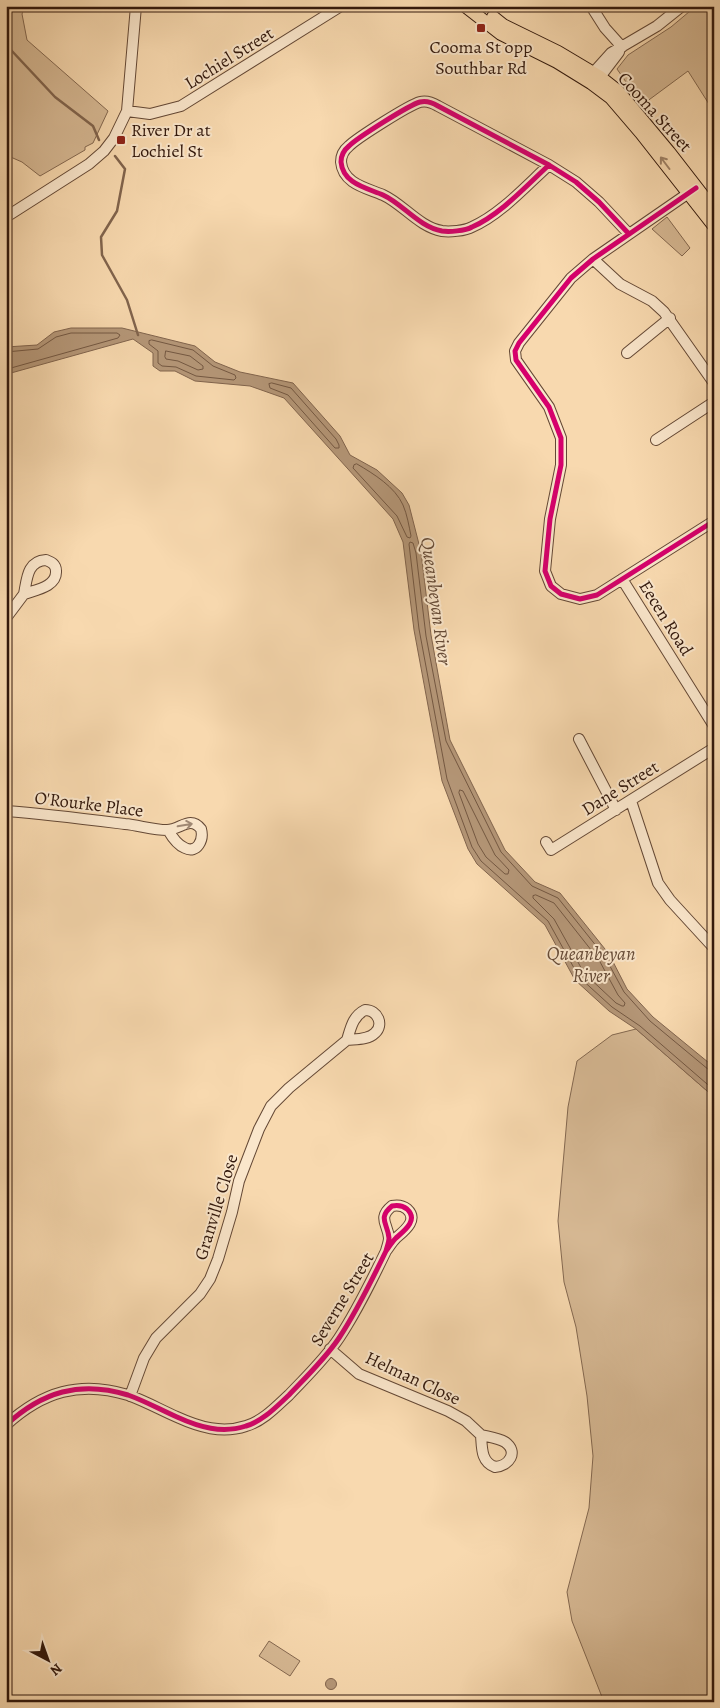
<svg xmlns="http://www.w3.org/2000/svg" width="720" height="1708" font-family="Alegreya,serif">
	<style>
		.green { fill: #d6b893; stroke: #846850 }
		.water { fill: #b59778; stroke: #81644d }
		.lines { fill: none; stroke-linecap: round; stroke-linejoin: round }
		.shore { stroke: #745842; stroke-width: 1 }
		.stream { stroke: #81644d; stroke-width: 2.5 }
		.minor-casing { stroke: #644835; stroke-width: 12 }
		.major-casing { stroke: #32180c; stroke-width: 14 }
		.minor { stroke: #fae6cb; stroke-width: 10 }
		.major { stroke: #f8d9af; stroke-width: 12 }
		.cycleway-casing { stroke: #fae6cb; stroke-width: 8 }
		.cycleway { stroke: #d6006c; stroke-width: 5 }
		.oneway { stroke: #9f8266 }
		.oneway2 { stroke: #a08975 }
		.poi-dot { fill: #8f2418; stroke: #fae6cb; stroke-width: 2 }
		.labels { text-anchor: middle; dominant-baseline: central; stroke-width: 4; stroke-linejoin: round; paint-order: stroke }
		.poi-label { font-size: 18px; fill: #32180c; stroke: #fae6cb }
		.street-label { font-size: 18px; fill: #32180c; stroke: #fae6cb }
		.water-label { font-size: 19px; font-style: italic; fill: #664b37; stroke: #fae6cb }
	</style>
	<rect width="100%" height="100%" fill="#f8d9af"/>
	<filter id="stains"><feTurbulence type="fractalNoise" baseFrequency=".004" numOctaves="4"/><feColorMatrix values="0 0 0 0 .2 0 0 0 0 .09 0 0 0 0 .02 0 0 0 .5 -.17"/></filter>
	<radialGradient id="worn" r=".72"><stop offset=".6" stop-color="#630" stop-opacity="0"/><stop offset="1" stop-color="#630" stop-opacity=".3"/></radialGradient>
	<path class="green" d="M6 6H25L22 14 27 40 108 111 93 143 85 147V150L40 176 22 162 6 155Z
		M696 6H714V112L688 71 642 105 617 69 628 55 671 27Z
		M667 217 690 248 682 256 652 229Z
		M636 1029 714 1097V1702H604L572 1621 567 1592 589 1508 593 1456 587 1396 576 1327 564 1282 558 1221 568 1107 577 1061 612 1035Z
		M269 1641 300 1661 290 1676 259 1656Z"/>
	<path class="water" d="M71 328H122L195 346 215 362 240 372 293 383 340 436 350 455 377 470 402 493 409 505 421 552 431 635 450 740 505 850 535 882 560 893 609 954 627 989 653 1017 714 1067V1097L636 1029 609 1011 575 980 545 925 477 864 468 849 442 781 414 630 403 542 393 519 284 398 250 386 195 381 175 371H160L153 366V353L133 339 11 373 6 372V347L37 345 54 332Z
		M325.5 1684a5.5 5.5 0 1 1 11 0a5.5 5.5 0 1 1-11 0Z"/>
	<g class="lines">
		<path class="shore" d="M152 340 193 350 213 366 235 375 236 378 234 380 196 376 176 367 162 366 158 363V351L149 344V341Z
			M166 351 190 356 203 366V369L198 370 178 361 166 359 165 357Z
			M6 352 38 349 56 337 71 333H117L120 335 118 338 11 368 6 367
			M272 383 291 388 336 439 339 445V448H335L288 395 270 388 269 384Z
			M357 464C374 474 395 487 403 505 407 514 409 526 411 536L410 538 407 537 397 516 353 468 354 465Z
			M460 790 463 791 495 855 509 870 508 874H505L486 857 478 844 459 793Z
			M536 895 554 903 599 960 618 995 625 1003 624 1006H622L616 1003 584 973 554 919 533 898V896Z
			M714 1071 709 1070 650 1021 624 992 605 957 558 898 532 886 501 852 446 741 426 636 416 553 413 543 410 542 409 544 419 629 447 779 472 847 481 861 548 921 579 977 612 1007 640 1026 714 1090"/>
		<path class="stream" d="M6 30 11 50 55 97 93 126 99 140
			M115 156 125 169 117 211 101 237 102 255 127 300 138 335"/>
		<defs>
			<path id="minor" d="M591 6 605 28 622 47
				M593 73 611 53 657 26 682 6
				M600 77 619 52
				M127 111 150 114 181 106 341 6
				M549 165C526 186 500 215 472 227 465 231 449 232 442 231 419 227 403 204 383 195 367 188 343 184 341 162 341 156 344 150 349 146 357 138 409 105 420 102 427 100 433 103 438 106L549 165 576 182 599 202 629 234
				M693 190 593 259 571 278 519 343 515 351 516 360 549 407 561 438V465L550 519 545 571 551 586 561 594 580 599 597 595 714 521
				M6 217 89 164 104 151 114 138 127 111 136 6
				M593 259 620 284 652 301 664 312 714 383
				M627 353 670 318
				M656 440 714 402
				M46 560C51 562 56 564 56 571 57 587 35 590 24 594 27 579 27 561 46 560Z
				M622 579 714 726
				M6 618 24 594
				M579 739 616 810
				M631 801 658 883 670 900 714 948
				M6 811C46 814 85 819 125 824 138 825 153 830 167 830 180 830 190 815 201 829 204 840 197 854 185 848 177 845 172 837 168 830
				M546 842 551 850 714 748
				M365 1010C378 1010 384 1025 375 1033 368 1040 356 1039 347 1040 351 1027 353 1016 365 1010Z
				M330 1349 359 1374 448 1411 466 1421 481 1435
				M130 1396 144 1358 156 1338 200 1294 210 1279 218 1259 232 1212 239 1181 259 1129 271 1106 289 1088 347 1040
				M6 1425C42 1392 80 1380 128 1395 145 1401 161 1410 177 1417 199 1427 222 1434 246 1426 263 1421 276 1407 289 1395 306 1377 325 1359 339 1338 357 1311 372 1280 386 1251 389 1247 392 1242 396 1238 404 1231 419 1220 407 1209 402 1205 397 1205 392 1206 377 1218 388 1224 389 1238 389 1242 387 1247 386 1251
				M481 1435C489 1437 498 1438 505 1442 519 1452 509 1466 495 1467 481 1462 482 1448 481 1435Z"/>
			<path id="major" d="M465 6 501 34 557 62 591 83 611 98 641 133 714 226
				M493 17 503 25 558 52 600 77 619 92 669 152 714 210"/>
		</defs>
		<use href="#minor" class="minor-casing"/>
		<use href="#major" class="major-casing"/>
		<use href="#minor" class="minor"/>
		<use href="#major" class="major"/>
		<defs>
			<path id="cycleway" d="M549 165C526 186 500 215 472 227 465 231 449 232 442 231 419 227 403 204 383 195 367 188 343 184 341 162 341 156 344 150 349 146 357 138 409 105 420 102 427 100 433 103 438 106L549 165 576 182 599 202 629 234
				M696 188 593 259 571 278 519 343 515 351 516 360 549 407 561 438V465L550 519 545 571 551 586 561 594 580 599 597 595 714 521
				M6 1425C42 1392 80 1380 128 1395 145 1401 161 1410 177 1417 199 1427 222 1434 246 1426 263 1421 276 1407 289 1395 306 1377 325 1359 339 1338 357 1311 372 1280 386 1251 389 1247 392 1242 396 1238 404 1231 419 1220 407 1209 402 1205 397 1205 392 1206 377 1218 388 1224 389 1238 389 1242 387 1247 386 1251"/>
		</defs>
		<use href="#cycleway" class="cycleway-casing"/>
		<use href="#cycleway" class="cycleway"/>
	</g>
	<defs><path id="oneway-shaft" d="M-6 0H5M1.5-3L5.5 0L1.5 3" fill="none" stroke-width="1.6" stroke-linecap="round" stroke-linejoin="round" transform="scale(1.25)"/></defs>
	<use class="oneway" href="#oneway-shaft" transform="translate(665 163) rotate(-127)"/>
	<use class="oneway2" href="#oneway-shaft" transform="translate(185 825) rotate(-10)"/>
	<g class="poi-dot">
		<rect x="476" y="23" width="10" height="10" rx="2.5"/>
		<rect x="116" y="135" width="10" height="10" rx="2.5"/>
	</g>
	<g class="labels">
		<g class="poi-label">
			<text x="481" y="47">Cooma St opp<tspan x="481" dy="21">Southbar Rd</tspan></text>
			<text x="131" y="130" text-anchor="start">River Dr at<tspan x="131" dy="21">Lochiel St</tspan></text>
		</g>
		<g class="street-label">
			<text transform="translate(229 58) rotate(-32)">Lochiel Street</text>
			<text transform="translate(655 112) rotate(48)">Cooma Street</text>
			<text transform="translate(666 618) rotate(58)">Eecen Road</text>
			<text transform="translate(620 788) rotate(-32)">Dane Street</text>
			<text transform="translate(89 804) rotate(7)">O'Rourke Place</text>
			<text transform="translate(216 1207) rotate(-73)">Granville Close</text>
			<text transform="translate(342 1299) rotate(-59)">Severne Street</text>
			<text transform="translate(413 1378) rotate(25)">Helman Close</text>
		</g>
		<g class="water-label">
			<text transform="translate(436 601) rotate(82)">Queanbeyan River</text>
			<text x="591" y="954">Queanbeyan<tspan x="591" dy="22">River</tspan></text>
		</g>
	</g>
	<rect width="720" height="1708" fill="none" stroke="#f8d9af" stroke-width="25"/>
	<rect x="8" y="8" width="705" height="1693" fill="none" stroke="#32180c" stroke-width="2.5"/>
	<rect x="12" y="12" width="695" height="1683" fill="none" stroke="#32180c"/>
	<g transform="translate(48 1660) rotate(139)" stroke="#fae6cb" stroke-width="4" paint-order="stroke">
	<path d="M0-4L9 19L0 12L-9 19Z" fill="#32180c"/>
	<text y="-8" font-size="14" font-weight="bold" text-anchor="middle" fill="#32180c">N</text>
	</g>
	<rect width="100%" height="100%" filter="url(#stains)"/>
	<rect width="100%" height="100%" fill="url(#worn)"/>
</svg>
